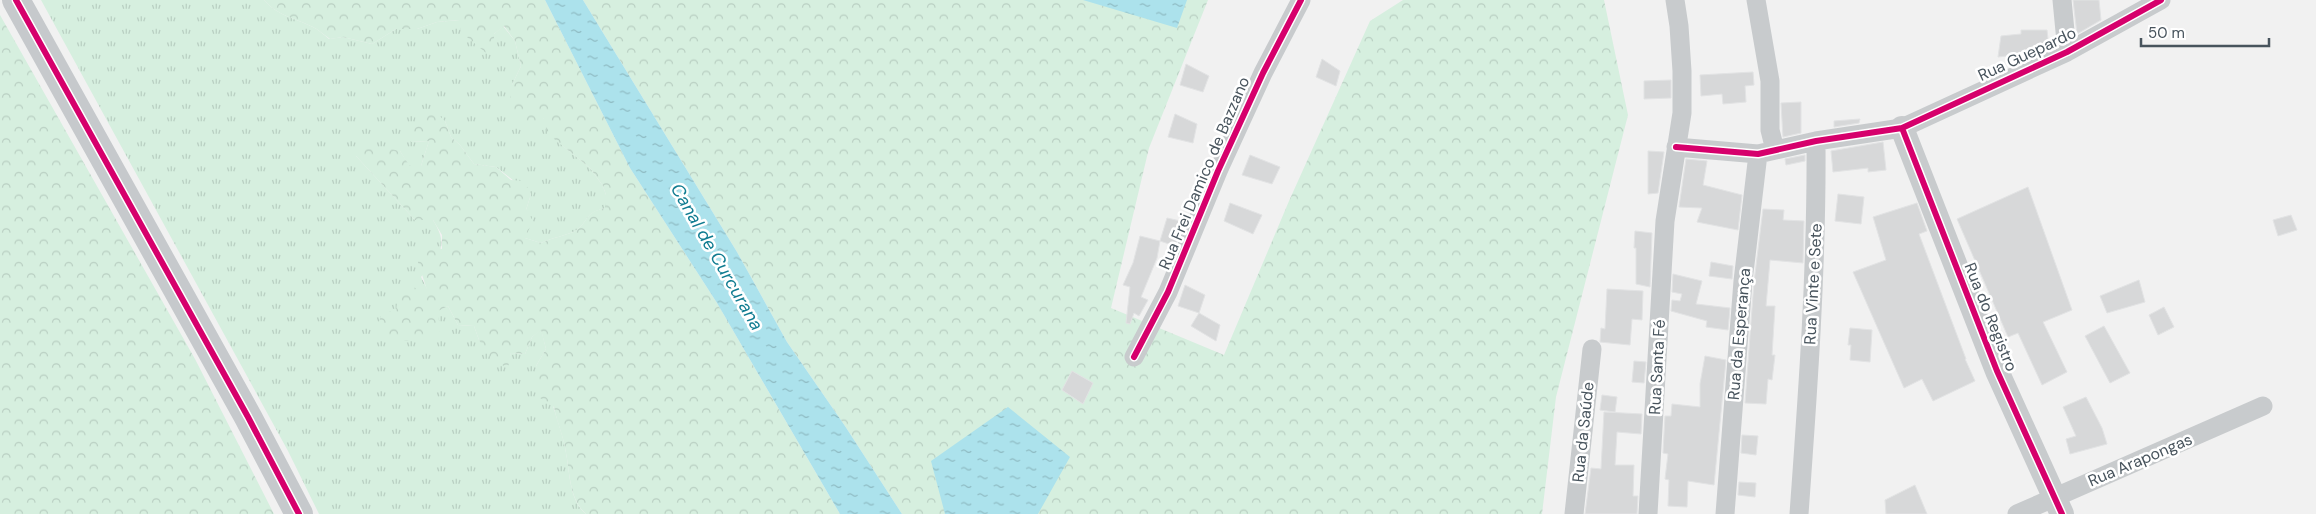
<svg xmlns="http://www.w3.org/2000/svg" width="2316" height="514" font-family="'DM Sans',sans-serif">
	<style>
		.grass { fill: url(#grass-tufts) }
		.forest { fill: url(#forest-crowns) }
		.water { fill: url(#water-ripples) }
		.building { fill: #d7d8d9; stroke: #e2e3e4 }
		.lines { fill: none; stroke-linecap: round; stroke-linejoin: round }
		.minor { stroke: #c8cbcd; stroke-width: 19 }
		.tertiary { stroke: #c8cbcd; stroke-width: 24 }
		.primary { stroke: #c6c9cc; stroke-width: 28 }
		.cycleway-casing { stroke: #fff; stroke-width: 9 }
		.cycleway { stroke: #d6006c; stroke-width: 6 }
		.labels { text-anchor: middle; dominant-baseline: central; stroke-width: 5; stroke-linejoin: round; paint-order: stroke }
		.street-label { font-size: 16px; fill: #48545d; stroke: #fff }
		.water-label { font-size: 18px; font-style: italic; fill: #107c91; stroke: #fff }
	</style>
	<defs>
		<pattern id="grass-tufts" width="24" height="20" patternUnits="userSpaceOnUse" patternTransform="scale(1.25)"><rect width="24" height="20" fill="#d6efdf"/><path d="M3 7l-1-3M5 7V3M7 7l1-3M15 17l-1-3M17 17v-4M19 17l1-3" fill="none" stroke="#b9cfc2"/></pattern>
		<pattern id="forest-crowns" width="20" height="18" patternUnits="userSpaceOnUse" patternTransform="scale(1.25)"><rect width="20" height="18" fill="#d6efdf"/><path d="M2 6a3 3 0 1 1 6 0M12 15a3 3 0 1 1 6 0" fill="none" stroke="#b9cfc2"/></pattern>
		<pattern id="water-ripples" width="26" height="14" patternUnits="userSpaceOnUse" patternTransform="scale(1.25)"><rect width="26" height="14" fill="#ace2ec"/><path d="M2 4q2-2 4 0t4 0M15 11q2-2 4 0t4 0" fill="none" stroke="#8ebac2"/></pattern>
	</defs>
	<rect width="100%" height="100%" fill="#f1f1f1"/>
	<path class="grass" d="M41 0H264C278 16 295 18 313 27 319 30 324 35 329 39L343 37 372 44 396 29H417L437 22 460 20 494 34 503 26 515 41 521 66 512 85 543 118 563 146 590 168 603 186 606 195V208C583 213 590 221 575 231 568 235 551 238 541 243L525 238 526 210 531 194 496 167 474 164 460 145 451 137 445 121 411 142 429 141 421 166H409L400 151 356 156 415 220H433C450 248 439 253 421 277L438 310 448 306 458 325 474 326 479 340 507 367 511 353 525 354 532 337 541 329 546 349 536 366C542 380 551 394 554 409 558 423 564 438 566 453 570 473 569 500 586 514H319L288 451Z"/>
	<path class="forest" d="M264 0H545L630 168 717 303 840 514H586C569 499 570 473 566 453 564 437 557 423 554 407L540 398 536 366 546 349 541 330 532 337 525 354 511 353 508 368 492 360 479 340 474 326 458 325 448 306 438 311 440 331 424 341 388 340 378 326 382 312 396 311 398 296 413 287 428 293 414 250 426 245 442 249V235L433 220H415L356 156 361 149H391L400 151 409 165 421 166 429 141 411 142 417 111 432 109 445 121 451 137 460 145 474 164 496 167 511 180 524 181 531 194 526 210 533 221 525 238 541 243C551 238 568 235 575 231 590 221 583 213 605 208L606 195 603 186 590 168 548 134 543 118 528 127 514 119 509 107 512 85 521 66 515 41 504 26 494 34V48L486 53 461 32 459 20 437 22 417 29H396L372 44 343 37 330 39C324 35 319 30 313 27 295 18 278 16 264 0Z
		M583 0H1208L1149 148 1111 308 1224 355 1289 201 1370 21 1403 0H1604L1628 115 1556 397 1542 514H902L845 426 787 342 737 252Z
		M0 15 195 359 274 514H0Z"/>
	<path class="water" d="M545 0H583L737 252 787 342 845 426 902 514H840L717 303 630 168Z
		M1083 0H1187L1177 28Z
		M1008 407 1070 457 1038 514H945L931 461Z"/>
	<path class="building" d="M2073 0H2099L2101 20 2077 34Z
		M2021 30H2047L2049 48 2025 59 2024 54 1998 57 2001 36 2021 34Z
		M1322 59 1340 71 1336 86 1316 77Z
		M1186 64 1209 76 1203 92 1180 85Z
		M1753 72 1754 85 1745 86 1746 102 1723 104 1722 94 1701 96 1700 75Z
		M1671 80V98L1644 99V81Z
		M1801 102V133L1783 137 1781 103Z
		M1175 114 1197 124 1193 143 1168 137Z
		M1860 119 1859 123 1834 127V121Z
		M1883 142 1886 170 1868 172V168L1833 172 1831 151Z
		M1648 151 1664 152 1658 193 1648 194Z
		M1250 155 1280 167 1272 184 1242 175Z
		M1805 155V161L1786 165 1785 159Z
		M1686 159 1707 161 1703 185 1742 195 1738 230 1697 222 1702 208 1679 207Z
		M2028 187 2072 310 2043 322 2067 372 2042 385 2018 333 2008 337 1957 219Z
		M1838 194 1864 197 1861 224 1835 221Z
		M1230 203 1262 215 1253 234 1224 221Z
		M1917 203 1927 231 1919 234 1966 359H1965L1975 381 1933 401 1922 379 1904 388 1853 272 1886 260 1873 217Z
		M1763 209 1784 210 1783 220 1804 221 1803 263 1770 260 1766 306H1775L1772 355H1775L1772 380 1768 379 1766 404 1745 403 1754 282Z
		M2291 215 2297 230 2278 236 2273 220Z
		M1167 218 1185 222 1175 246 1160 241Z
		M1635 231 1652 233 1650 287 1636 284V248H1634Z
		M1140 236 1160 241 1157 258 1141 297 1148 300 1139 316 1134 313 1130 324 1126 323 1130 287 1123 285 1133 263Z
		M1711 262 1733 266 1732 279 1709 276Z
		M1673 274 1702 281 1696 304 1730 308 1728 330 1706 327 1707 321 1671 311 1672 300 1680 301 1682 294 1672 292Z
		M2139 280 2145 302 2107 313 2100 296Z
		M1185 285 1205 295 1199 313 1178 306Z
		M1607 289 1643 291 1642 320 1632 319 1630 345 1600 342 1601 328 1605 329Z
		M2164 307 2174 327 2158 335 2149 315Z
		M1199 313 1220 325 1216 341 1191 326Z
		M2104 326 2130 373 2110 383 2085 336Z
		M1850 328 1872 330 1870 362 1850 360 1851 345H1848Z
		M1705 356 1726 360 1714 485 1688 481 1687 507 1668 506 1669 480 1665 479 1668 454 1663 453 1665 416H1671L1672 404 1700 407V384Z
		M1634 361 1646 362 1644 383 1632 382Z
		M1072 371 1093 383 1083 404 1062 390Z
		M1602 395 1617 397 1615 412 1600 410Z
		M2086 397 2102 428 2107 444 2070 454 2066 439 2076 436 2063 407Z
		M1604 412 1642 414 1641 434 1617 432 1615 465H1634L1633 496H1638L1637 514H1585L1591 468 1601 469Z
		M1742 435 1758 436 1756 455 1741 453Z
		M1739 482 1756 483 1755 497 1738 495Z
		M1915 485 1927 514H1886L1885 500Z"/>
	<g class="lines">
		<path class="minor" d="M1756 0 1770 81V130L1775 150
			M2062 0 2067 52
			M1676 147 1758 154 1816 141 1902 128 2067 52 2161 0
			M1134 357 1168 292 1218 171 1263 73 1301 0
			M1574 514 1592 349
			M1648 514 1665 221 1682 113V71L1679 26 1675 0
			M1725 514 1743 281 1758 154
			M1799 514C1808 390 1817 266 1816 141
			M2017 514 2263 406"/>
		<path class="tertiary" d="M1902 128 1997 371 2062 514"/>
		<path class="primary" d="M16 0 248 417 299 514"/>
		<defs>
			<path id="cycleway" d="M16 0 248 417 299 514
				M1902 128 1997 371 2062 514
				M1676 147 1758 154 1816 141 1902 128 2067 52 2161 0
				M1134 357 1168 292 1218 171 1263 73 1301 0"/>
		</defs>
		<use href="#cycleway" class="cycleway-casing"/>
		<use href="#cycleway" class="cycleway"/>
	</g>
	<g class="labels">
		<g class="street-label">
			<text transform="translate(2027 54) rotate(-25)">Rua Guepardo</text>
			<text transform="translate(1204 173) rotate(-67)">Rua Frei Damico de Bazzano</text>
			<text transform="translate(1813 284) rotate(-87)">Rua Vinte e Sete</text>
			<text transform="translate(1991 317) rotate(68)">Rua do Registro</text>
			<text transform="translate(1739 334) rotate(-85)">Rua da Esperança</text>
			<text transform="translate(1657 367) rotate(-87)">Rua Santa Fé</text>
			<text transform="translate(1583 432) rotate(-84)">Rua da Saúde</text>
			<text transform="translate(2140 460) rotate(-23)">Rua Arapongas</text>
		</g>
		<g class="water-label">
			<text transform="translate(717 257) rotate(60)">Canal de Curcurana</text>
		</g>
	</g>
	<path d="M2141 38v8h128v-8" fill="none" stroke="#48545d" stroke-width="2.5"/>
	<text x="2148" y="38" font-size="15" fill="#48545d" stroke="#ffffff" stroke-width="4" paint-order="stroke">50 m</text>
</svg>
